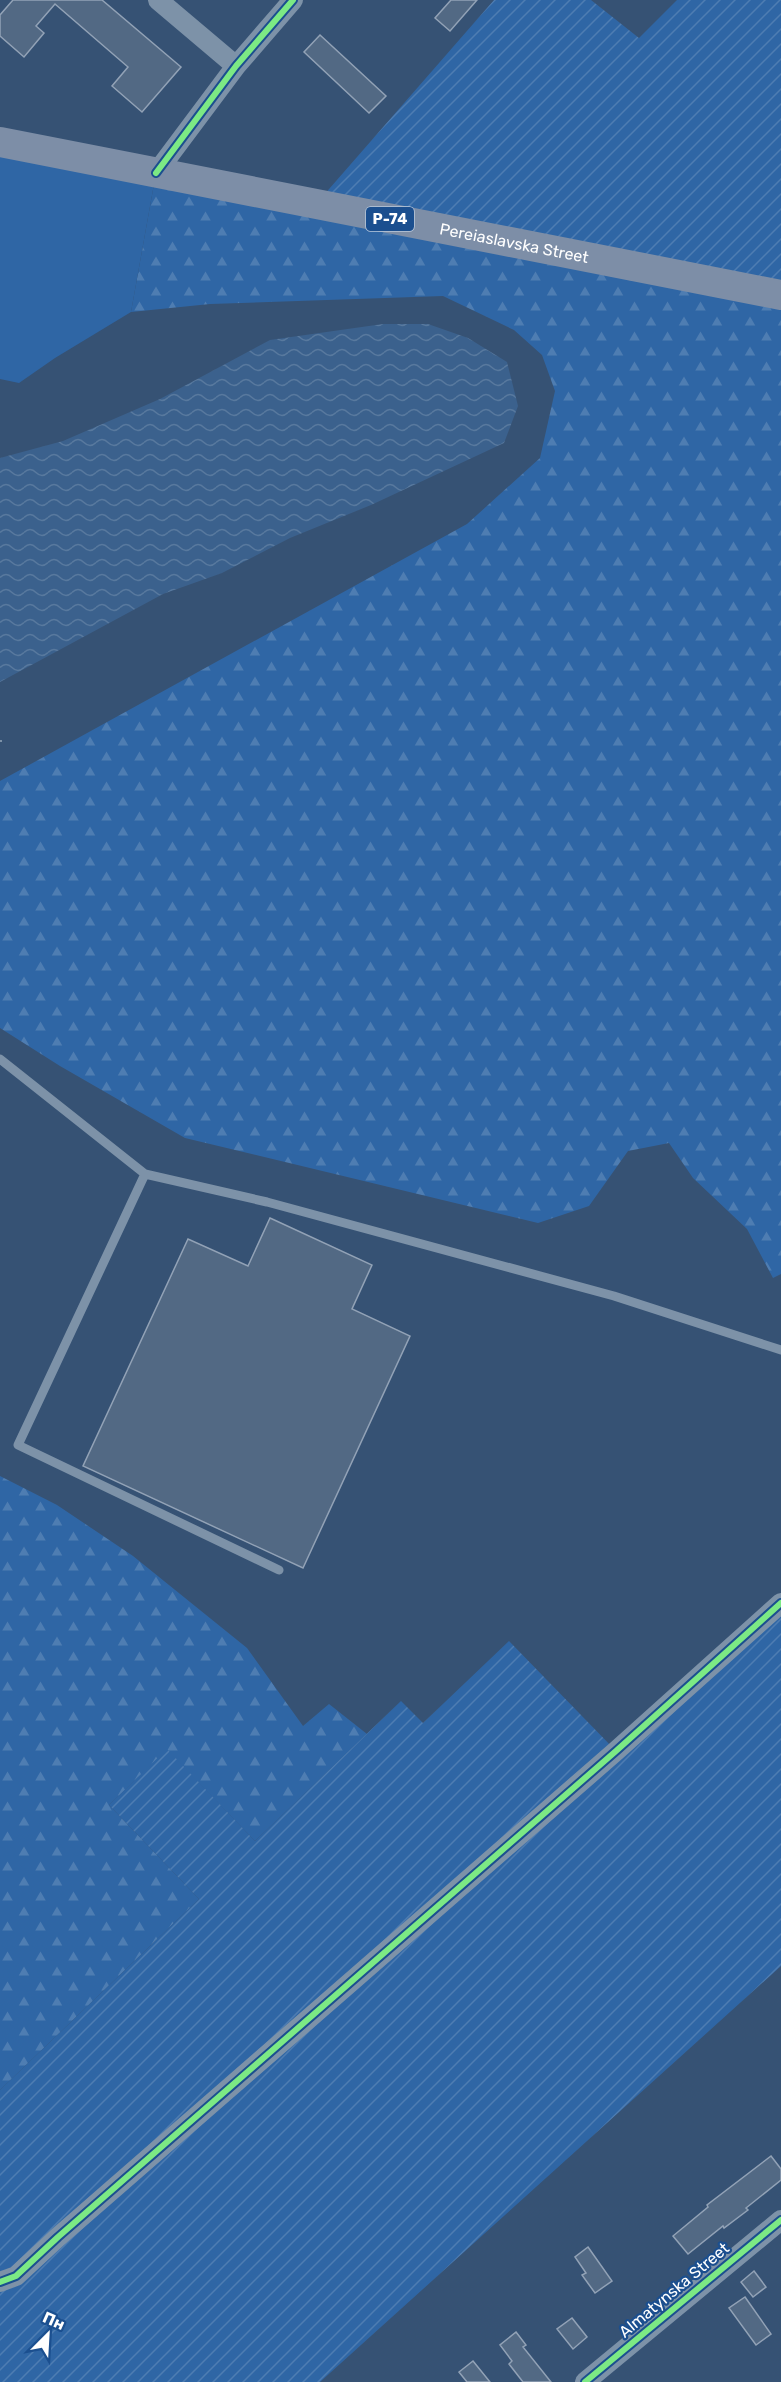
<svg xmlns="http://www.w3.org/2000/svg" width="781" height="2382" font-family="Rubik,sans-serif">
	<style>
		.forest { fill: url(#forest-firs) }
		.park { fill: #2f66a5 }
		.garden { fill: url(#garden-furrows) }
		.water { fill: url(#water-waves) }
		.building { fill: #526984; stroke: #92a2b6; stroke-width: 1.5 }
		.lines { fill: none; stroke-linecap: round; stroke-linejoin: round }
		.path { stroke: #7d92a8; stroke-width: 4; stroke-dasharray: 3 4.5; stroke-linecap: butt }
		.service { stroke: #7d92a8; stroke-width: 9 }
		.minor { stroke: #7d92a8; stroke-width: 20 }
		.primary { stroke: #7d8ea7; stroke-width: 30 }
		.cycleway-casing { stroke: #1b4f8f; stroke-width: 10 }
		.cycleway { stroke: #7ce984; stroke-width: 6 }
		.labels { text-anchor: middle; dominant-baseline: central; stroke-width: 4.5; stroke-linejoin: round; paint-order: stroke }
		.shield { fill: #1b4f8f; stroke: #bbcadd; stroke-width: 1.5 }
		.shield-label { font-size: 15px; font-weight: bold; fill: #fff }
		.street-label { font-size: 16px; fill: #fff; stroke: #1b4f8f }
	</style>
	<defs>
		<pattern id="forest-firs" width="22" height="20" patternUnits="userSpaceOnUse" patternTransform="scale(1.5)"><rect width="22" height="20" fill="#2f66a5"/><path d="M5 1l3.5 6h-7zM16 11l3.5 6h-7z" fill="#4e7db2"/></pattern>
		<pattern id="garden-furrows" width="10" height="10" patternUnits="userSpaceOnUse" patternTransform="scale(1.5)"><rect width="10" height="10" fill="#2f66a5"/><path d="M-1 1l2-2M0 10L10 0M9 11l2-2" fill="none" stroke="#4e7db2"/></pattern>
		<pattern id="water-waves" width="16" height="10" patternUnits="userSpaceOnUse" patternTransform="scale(1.5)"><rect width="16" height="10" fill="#3b618d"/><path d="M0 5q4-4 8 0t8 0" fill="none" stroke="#58799e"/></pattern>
	</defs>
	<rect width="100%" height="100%" fill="#365274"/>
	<path class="forest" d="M156 173 781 295V1274L773 1278 747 1229 693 1178 669 1143 628 1151 589 1206 538 1223 185 1138 60 1066 0 1028V781L467 524 540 458 555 391 542 355 514 330 443 296 210 304 131 312Z
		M0 1476 57 1505 133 1556 247 1648 303 1726 329 1704 367 1734 255 1841 167 1750 109 1805 199 1899 0 2090Z"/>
	<path class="park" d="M0 142 156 173 131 312 55 358 19 383 0 379Z"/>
	<path class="garden" d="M494 0H591L639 38 677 0H781V295L316 204Z
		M781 1603V1966L320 2382H0V2090L199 1899 109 1805 167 1749 255 1841 401 1701 423 1723 509 1641 616 1751Z"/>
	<path class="water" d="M383 324H428L468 338 507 362 518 406 504 443 371 505 290 538 222 573 163 594 0 682V458L63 441 160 399 270 340Z"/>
	<path class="building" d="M13 0H102L181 67 142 112 112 86 128 67 55 4 36 26 44 33 24 57 0 36V15Z
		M451 0H477L450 31 435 18Z
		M320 35 386 96 369 113 304 52Z
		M270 1218 372 1265 352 1309 410 1336 303 1568 83 1466 188 1239 248 1266Z
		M771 2156 781 2169V2180L746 2208 748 2210 724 2228 723 2226 688 2254 673 2236 708 2207 707 2205Z
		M588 2247 612 2281 595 2293 582 2275 586 2273 575 2257Z
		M754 2271 766 2287 753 2297 741 2282Z
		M745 2297 771 2334 756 2345 729 2308Z
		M572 2318 587 2337 573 2349 557 2329Z
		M516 2332 526 2345 523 2347 551 2382H523L509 2364 512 2361 500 2345Z
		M473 2361 490 2382H467L459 2372Z"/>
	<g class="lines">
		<path class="path" d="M0 740V742"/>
		<path class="service" d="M0 1059 145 1174
			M279 1570 18 1445 145 1174 267 1202 614 1296 781 1350"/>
		<path class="minor" d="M158 0 236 66
			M156 173 236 66 293 0
			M0 2282 16 2276 58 2237 616 1751 781 1603
			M585 2382 781 2220"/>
		<path class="primary" id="s1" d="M0 142 781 295"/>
		<defs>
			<path id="cycleway" d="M156 173 236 66 293 0
				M0 2282 16 2276 58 2237 616 1751 781 1603
				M585 2382 781 2220"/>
		</defs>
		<use href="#cycleway" class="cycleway-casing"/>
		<use href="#cycleway" class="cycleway"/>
	</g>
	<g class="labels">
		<rect class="shield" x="366" y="207" width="48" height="24" rx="4.5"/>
		<g class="shield-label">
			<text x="390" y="219">Р-74</text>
		</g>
		<g class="street-label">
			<text stroke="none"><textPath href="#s1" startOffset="524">Pereiaslavska Street</textPath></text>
			<text transform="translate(674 2290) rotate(-40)">Almatynska Street</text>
		</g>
	</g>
	<g transform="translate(48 2334) rotate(24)" stroke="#1b4f8f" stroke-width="4.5" paint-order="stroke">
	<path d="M0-4.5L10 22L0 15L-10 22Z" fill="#ffffff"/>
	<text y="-9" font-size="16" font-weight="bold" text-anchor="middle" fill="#ffffff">Пн</text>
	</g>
</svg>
